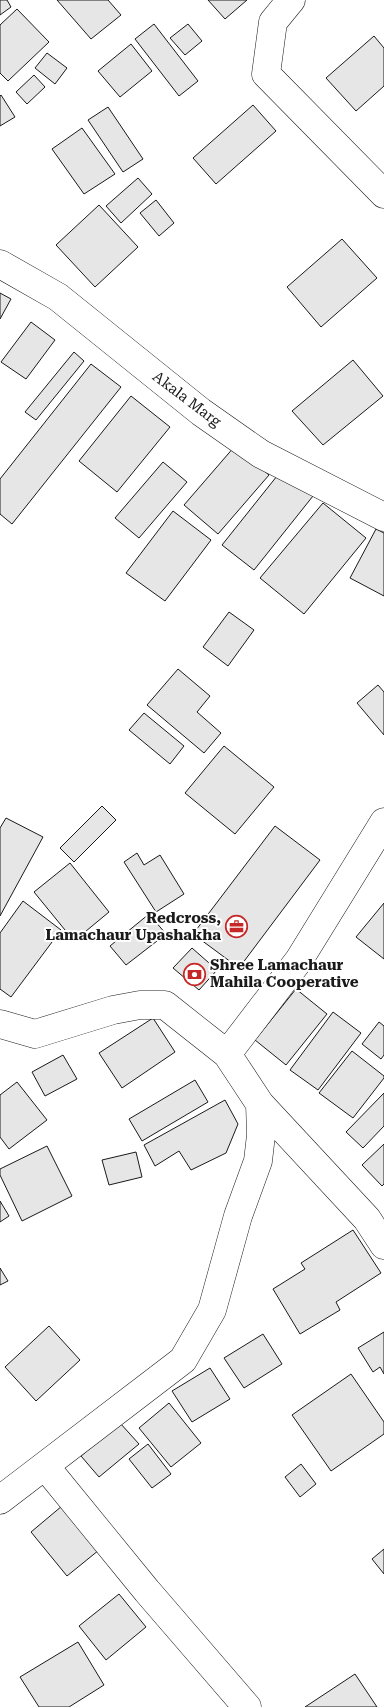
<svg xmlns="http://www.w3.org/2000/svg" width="384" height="1707" font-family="'Roboto Serif',serif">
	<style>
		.building { fill: #e6e6e6; stroke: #1a1a1a }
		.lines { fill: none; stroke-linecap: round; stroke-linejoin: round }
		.minor-casing { stroke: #1a1a1a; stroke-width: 29 }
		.secondary-casing { stroke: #1a1a1a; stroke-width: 29 }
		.minor { stroke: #fff; stroke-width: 28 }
		.secondary { stroke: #fff; stroke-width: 28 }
		.labels { text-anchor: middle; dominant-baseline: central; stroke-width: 4; stroke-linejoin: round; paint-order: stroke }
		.street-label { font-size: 15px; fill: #1a1a1a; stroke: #fff }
		.poi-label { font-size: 15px; font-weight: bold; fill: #1a1a1a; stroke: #fff; text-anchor: end }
	</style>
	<rect width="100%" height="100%" fill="#fff"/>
	<path class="building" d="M0 0H7L11 7 0 15Z
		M57 0H108L121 15 91 39Z
		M208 0H247L225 19Z
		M17 9 49 42 8 81 0 73V25Z
		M154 24 198 81 179 96 135 39Z
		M188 24 202 41 185 55 170 38Z
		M374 36 384 48V86L356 111 326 78Z
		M131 44 152 71 120 97 98 71Z
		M47 53 67 68 55 84 35 68Z
		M34 75 45 87 27 104 16 92Z
		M1 95 15 117 0 126V96Z
		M253 105 276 131 216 184 193 158Z
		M108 107 143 159 123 172 88 120Z
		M82 128 115 174 84 194 52 149Z
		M138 178 152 194 121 223 106 206Z
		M156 200 174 223 159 236 140 213Z
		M99 205 138 247 95 287 56 245Z
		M342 239 377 278 321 327 287 287Z
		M0 293 11 299 0 319Z
		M31 322 55 340 26 379 1 362Z
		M74 352 84 361 36 420 25 412Z
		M353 360 383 396 323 445 292 411Z
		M91 364 121 387 12 524 0 514V479Z
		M131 396 170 427 117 492 79 461Z
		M235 446 269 475 218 534 184 505Z
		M163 462 187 482 139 538 115 518Z
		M281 471 313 496 254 570 222 545Z
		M323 503 366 538 304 614 260 578Z
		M173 511 211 540 165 601 126 573Z
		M376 529 384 533V596L350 578Z
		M229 612 254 630 228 666 203 647Z
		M178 669 210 696 197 712 221 733 204 753 147 705Z
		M378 685 384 692V735L357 703Z
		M144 713 184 746 170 764 129 730Z
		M224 746 274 787 235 834 185 793Z
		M102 806 116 820 74 862 60 848Z
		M6 818 43 837 0 916V828Z
		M275 826 320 860 239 968 193 934Z
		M137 853 144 865 160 855 184 894 156 912 124 862Z
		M70 863 109 912 74 941 34 892Z
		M23 901 61 930 11 997 0 989V933Z
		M384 903V959L356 937Z
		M149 914 166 934 126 965 110 946Z
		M192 948 217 970 199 990 173 968Z
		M296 989 327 1014 286 1065 255 1040Z
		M333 1012 361 1033 318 1090 290 1070Z
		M153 1018 175 1052 122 1088 99 1053Z
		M379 1022 384 1026V1055L381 1059 362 1044Z
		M352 1051 384 1076V1078L353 1118 319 1093Z
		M63 1055 77 1079 45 1096 32 1072Z
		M195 1080 208 1102 142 1141 129 1119Z
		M17 1082 47 1120 9 1149 0 1137V1095Z
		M384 1093V1126L363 1148 346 1132Z
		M225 1100 238 1124 226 1153 191 1170 179 1151 155 1166 144 1145Z
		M384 1144V1184L382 1186 362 1165Z
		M47 1146 72 1196 22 1221 0 1175V1169Z
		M136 1152 142 1177 109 1185 102 1160Z
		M0 1201 9 1216 0 1222Z
		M353 1230 381 1273 336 1302 340 1310 300 1334 273 1289 305 1269 301 1263Z
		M0 1268 8 1281 0 1285Z
		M49 1326 80 1360 36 1401 5 1367Z
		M384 1332V1374L380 1367 373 1372 358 1348Z
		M263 1334 282 1364 244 1388 224 1358Z
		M210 1368 230 1399 192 1422 172 1391Z
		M351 1374 384 1422V1434L331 1471 292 1415Z
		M169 1403 201 1443 171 1467 139 1428Z
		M120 1423 139 1444 99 1477 81 1456Z
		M148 1444 171 1474 152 1488 129 1459Z
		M301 1464 316 1484 300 1497 285 1477Z
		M62 1506 99 1550 67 1576 31 1532Z
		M384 1549V1574L372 1559Z
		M119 1594 146 1627 106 1660 79 1626Z
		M78 1642 104 1685 69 1707H39L20 1677Z
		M355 1674 377 1707H305Z"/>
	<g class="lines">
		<defs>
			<path id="minor" d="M291 0 273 22 266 74 384 194
				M0 1024 35 1034 113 1010 140 1005H165L227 1054 260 1104 367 1219 384 1245
				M227 1054 299 960 384 822
				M45 1466 147 1591 247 1707
				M0 1500 183 1360 212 1310 238 1216 258 1161 261 1135 260 1104"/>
			<path id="secondary" d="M0 264 58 297 201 412 261 454 384 517"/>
		</defs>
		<use href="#minor" class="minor-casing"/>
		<use href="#secondary" class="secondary-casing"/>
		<use href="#minor" class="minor"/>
		<use href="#secondary" class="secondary"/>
	</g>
	<defs>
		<symbol id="office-ring" viewBox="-11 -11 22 22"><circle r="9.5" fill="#fff" stroke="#c62828" stroke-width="1.5"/><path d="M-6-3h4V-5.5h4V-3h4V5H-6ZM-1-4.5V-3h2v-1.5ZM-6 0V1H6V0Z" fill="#c62828"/></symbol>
		<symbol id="bank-ring" viewBox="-11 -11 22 22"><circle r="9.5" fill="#fff" stroke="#c62828" stroke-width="1.5"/><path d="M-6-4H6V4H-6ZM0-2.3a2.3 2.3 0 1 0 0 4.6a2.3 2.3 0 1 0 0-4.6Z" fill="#c62828"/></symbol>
	</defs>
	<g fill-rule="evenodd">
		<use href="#office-ring" x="224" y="914" width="25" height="25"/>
		<use href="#bank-ring" x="182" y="962" width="25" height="25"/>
	</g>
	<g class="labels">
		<g class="street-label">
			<text transform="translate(187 399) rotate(37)">Akala Marg</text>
		</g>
		<g class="poi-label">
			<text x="221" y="918">Redcross,<tspan x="221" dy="17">Lamachaur Upashakha</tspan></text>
			<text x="210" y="965" text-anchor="start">Shree Lamachaur<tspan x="210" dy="17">Mahila Cooperative</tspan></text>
		</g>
	</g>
</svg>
